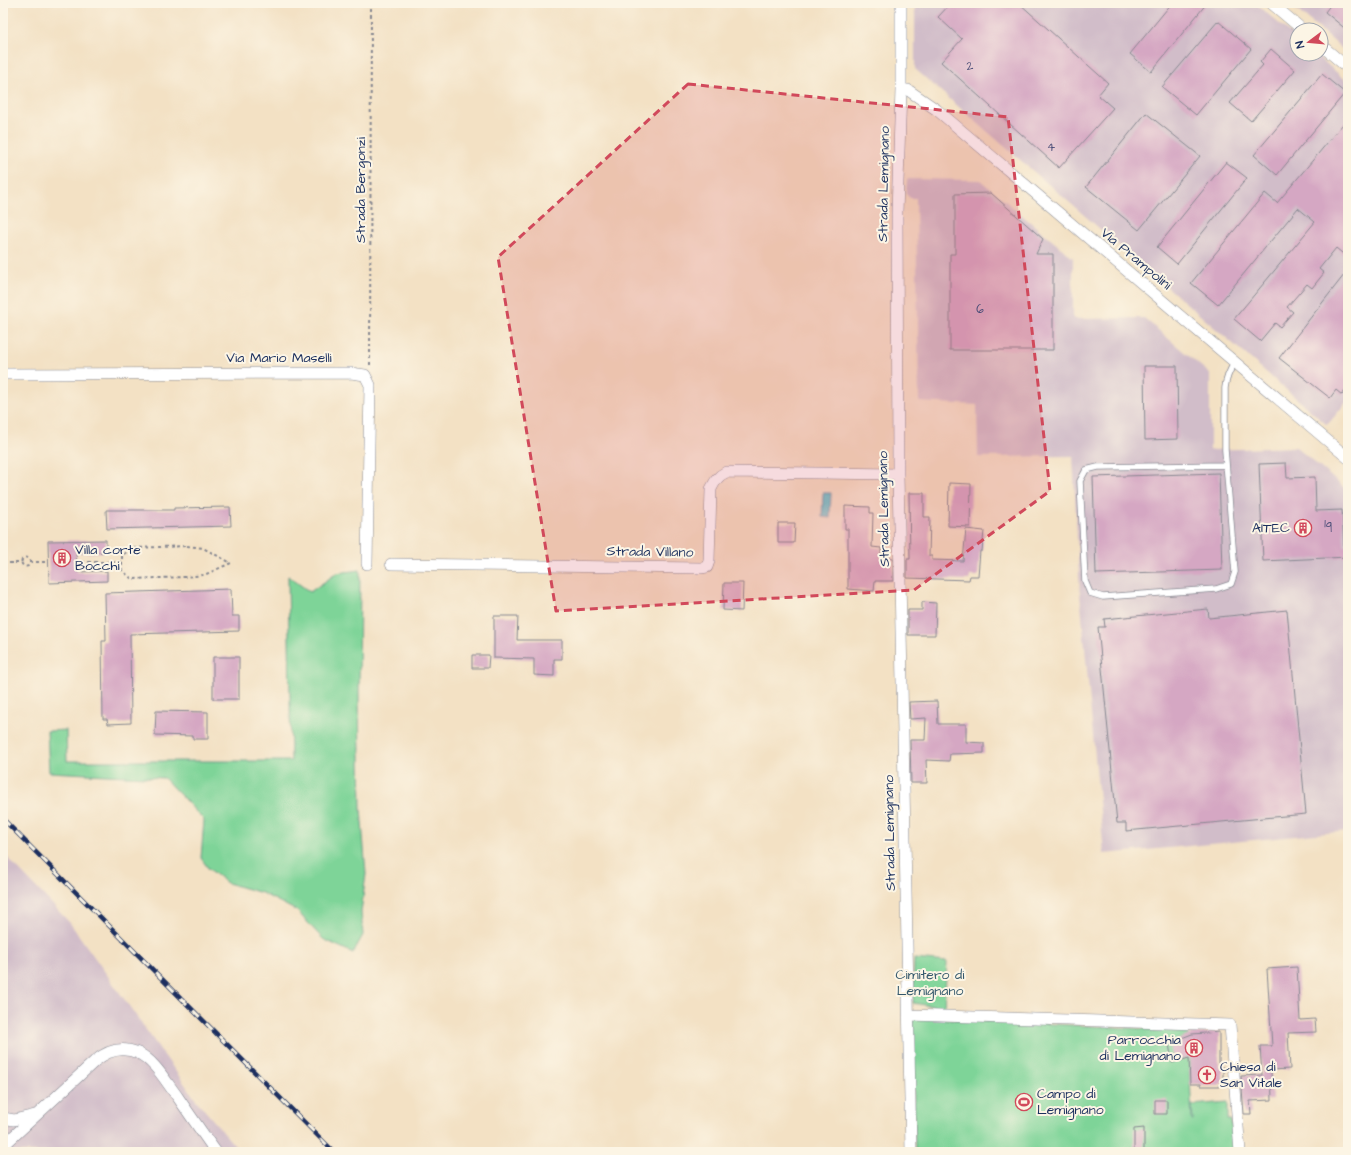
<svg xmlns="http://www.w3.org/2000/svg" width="1351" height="1155" font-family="'Architects Daughter',sans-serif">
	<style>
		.industrial { fill: #d1bdc9 }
		.green { fill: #7ed498; stroke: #4c827b }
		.water { fill: #4ebbc7; stroke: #347592 }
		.building { fill: #d5a7c3 }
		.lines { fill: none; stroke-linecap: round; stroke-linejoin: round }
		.service-casing { stroke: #878891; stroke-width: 7 }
		.minor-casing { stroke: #878891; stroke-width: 12 }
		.path { stroke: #878891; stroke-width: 2; stroke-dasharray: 3 3; stroke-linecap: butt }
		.service { stroke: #fff; stroke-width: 5.5 }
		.minor { stroke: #fff; stroke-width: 11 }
		.rail-casing { stroke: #1b2f5e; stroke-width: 4.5 }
		.rail { stroke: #fcf5e5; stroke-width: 3; stroke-dasharray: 9; stroke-linecap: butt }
		.marked { fill: #d1495b; fill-opacity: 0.2; stroke: #d1495b; stroke-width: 3; stroke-dasharray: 8 5; stroke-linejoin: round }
		.labels { text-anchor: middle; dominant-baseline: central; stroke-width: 4; stroke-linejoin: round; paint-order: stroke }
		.number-label { font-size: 12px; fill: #4a4d77 }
		.street-label { font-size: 14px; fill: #1b2f5e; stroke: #fcf5e5 }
		.poi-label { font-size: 14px; fill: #1b2f5e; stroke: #fcf5e5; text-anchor: start }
		.park-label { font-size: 14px; fill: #34586c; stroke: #fcf5e5 }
	</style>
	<rect width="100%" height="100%" fill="#fcf5e5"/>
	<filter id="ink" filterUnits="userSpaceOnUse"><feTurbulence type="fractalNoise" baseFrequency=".025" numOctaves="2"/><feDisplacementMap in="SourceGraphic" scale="8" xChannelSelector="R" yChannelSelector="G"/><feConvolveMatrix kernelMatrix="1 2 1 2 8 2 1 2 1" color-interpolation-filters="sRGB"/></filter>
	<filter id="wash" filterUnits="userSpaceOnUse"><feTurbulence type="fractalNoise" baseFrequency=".012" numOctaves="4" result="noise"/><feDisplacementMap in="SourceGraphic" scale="16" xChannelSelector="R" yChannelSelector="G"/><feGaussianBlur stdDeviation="0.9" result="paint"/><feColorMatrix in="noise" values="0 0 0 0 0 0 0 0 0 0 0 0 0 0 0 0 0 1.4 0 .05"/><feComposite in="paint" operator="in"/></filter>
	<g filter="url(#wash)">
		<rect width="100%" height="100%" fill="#f3e1c4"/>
		<path class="industrial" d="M915 3H1255L1297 39V54H1315L1348 82V400L1329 423 1326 424 915 69Z
			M1288 3H1348V54L1321 30Z
			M907 179 980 180 1073 258V319L1144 318 1210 374V450L1296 447 1348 491V748L1345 749 1348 777V831L1104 854 1080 594 1073 456 978 457 977 405 919 402 916 198H910L906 194Z
			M3 853 70 923 196 1100 240 1152H3Z"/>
		<path class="green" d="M360 570 359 701 361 809 366 874 361 912 363 935 353 953 323 939 297 911 262 893 227 883 208 868 201 858 204 820 164 778 49 772 47 731 66 730 67 761H291L288 576 310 592 337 573Z
			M914 959 947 962 944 1008 913 1003Z
			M915 1017 1188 1031 1192 1121H1193L1192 1105 1228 1102V1120H1231L1234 1152H915L912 1020Z"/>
		<path class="water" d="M823 493H831L830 518 822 517Z"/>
		<g id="blocks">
			<path class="building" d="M951 3H1019L1108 83 1098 95 1113 108 1059 168 941 62 962 39 938 17Z
				M1172 3H1207L1151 72 1130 54Z
				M1332 3H1348V31L1325 12Z
				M1218 21 1251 49 1196 115 1162 87Z
				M1271 49 1295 70 1251 121 1230 103 1263 65 1260 62Z
				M1322 74 1345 93 1277 175 1254 155Z
				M1146 113 1200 156 1139 230 1086 187Z
				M1348 118V258L1336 248 1319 269 1324 273 1312 288 1307 284 1287 307 1293 312 1280 327 1275 323 1260 341 1234 319 1315 222 1298 208 1218 305 1191 283 1265 193 1277 203Z
				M1226 162 1247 178 1177 264 1157 247Z
				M991 193 1043 239 1036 254H1053V350H950V254H955V194Z
				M1348 270V387L1342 395 1336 390 1330 398 1279 358Z
				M1144 366H1177L1178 439 1145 440Z
				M1286 463 1287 478 1315 477 1316 511 1342 510 1344 546H1348V557L1263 561 1259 464Z
				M1219 473 1222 570 1096 574 1093 477Z
				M949 483 971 484 970 527 948 526Z
				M909 493H924V517H930L929 556H932V560L963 561 966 529 984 531 982 551H980L978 576H970L969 580 907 578V559H910Z
				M845 506 870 507V513H873L872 547 881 548V557L893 558V581H875L874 591 848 589V529H845Z
				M230 507 231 526 107 529 106 510H174V508Z
				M778 523H795L794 543H778Z
				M106 540V552L76 553 77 572 107 571V581L49 583 48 541Z
				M724 583H743L742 611 723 610Z
				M231 589 232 616H239V631L130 634 131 723 108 724 107 719H103L102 641H106L105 593Z
				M922 602 936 603 935 635H908V610H922Z
				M1208 609 1209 618 1287 610 1306 814 1126 831V823H1117L1098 627H1105L1104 619Z
				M494 616H518L517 640H562V659H554V676L534 675V659L494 658Z
				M472 655H489L488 668H472Z
				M213 657H239V699H213Z
				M937 701 938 724H966V742L984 743V753L950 754 949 761 926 760 927 783H911L910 740H925L926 718 910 719 909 702Z
				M156 711 208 712V739H193V736L155 735Z
				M1297 967 1300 1020 1315 1019 1316 1032 1288 1033 1290 1069 1271 1070 1272 1100 1250 1101 1251 1114H1244L1241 1076 1262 1075 1260 1046H1272L1267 969Z
				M1219 1032V1067H1223V1083L1220 1084 1219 1086H1201V1084H1190L1189 1058 1172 1063 1169 1043 1192 1034Z
				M1155 1100H1167V1114H1155Z
				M1144 1128V1152H1134V1129Z"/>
		</g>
	</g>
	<g filter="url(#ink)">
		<use href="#blocks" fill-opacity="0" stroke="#878891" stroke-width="1"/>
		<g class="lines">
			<defs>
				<path id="service" d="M1226 465 1098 467 1086 470 1080 481 1085 581 1090 593 1103 597 1216 589 1231 584 1235 572 1225 450V388C1226 378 1229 371 1235 362"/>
				<path id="minor" d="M901 3V90L897 212 898 474 911 1152
					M1271 3 1303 30
					M1321 45 1348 68
					M901 90H908L937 110 1348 458
					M3 374 351 373 365 375 370 385 367 564
					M391 564 701 568 707 567 709 561 711 489C715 481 718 476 726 472L898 474
					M909 1015 1230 1025 1240 1152
					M3 1118 14 1120 35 1115
					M3 1146 95 1061C108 1050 122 1046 138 1053 155 1061 166 1082 177 1096 190 1115 203 1134 216 1152"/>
			</defs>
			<use href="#service" class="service-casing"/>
			<use href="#minor" class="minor-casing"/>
			<path class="path" d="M370 365 371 3
				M187 546 203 548 231 563 204 575 185 577 132 579 122 570V555L134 548Z
				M21.5 562a4.5 4.5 0 1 1 9 0a4.5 4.5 0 1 1-9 0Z
				M30 562H48
				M76 562H122
				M3 563H21"/>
			<use href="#service" class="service"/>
			<use href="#minor" class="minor"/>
			<defs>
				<path id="rail" d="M3 819 334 1152"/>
			</defs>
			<use href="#rail" class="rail-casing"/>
			<use href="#rail" class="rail"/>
		</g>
	</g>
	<path class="marked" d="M688 84 1008 117 1050 491 914 590 556 611 498 257Z"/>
	<defs>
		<symbol id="building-ring" viewBox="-11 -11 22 22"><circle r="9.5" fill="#fcf5e5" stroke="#d1495b" stroke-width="1.5"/><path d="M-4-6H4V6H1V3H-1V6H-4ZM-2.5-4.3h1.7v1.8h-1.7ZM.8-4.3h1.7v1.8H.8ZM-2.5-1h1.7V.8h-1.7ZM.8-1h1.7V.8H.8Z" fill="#d1495b"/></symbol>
		<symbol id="church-ring" viewBox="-11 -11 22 22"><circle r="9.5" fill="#fcf5e5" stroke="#d1495b" stroke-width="1.5"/><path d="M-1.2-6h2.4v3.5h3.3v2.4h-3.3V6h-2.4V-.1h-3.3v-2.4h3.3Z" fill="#d1495b"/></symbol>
		<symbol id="stadium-ring" viewBox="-11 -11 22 22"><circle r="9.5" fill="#fcf5e5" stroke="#d1495b" stroke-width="1.5"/><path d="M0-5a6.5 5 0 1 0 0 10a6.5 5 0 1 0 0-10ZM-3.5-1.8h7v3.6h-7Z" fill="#d1495b"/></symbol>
	</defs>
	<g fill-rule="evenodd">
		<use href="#building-ring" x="1293" y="518" width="20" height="20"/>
		<use href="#building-ring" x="52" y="548" width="20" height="20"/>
		<use href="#building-ring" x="1184" y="1038" width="20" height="20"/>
		<use href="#church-ring" x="1197" y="1065" width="20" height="20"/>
		<use href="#stadium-ring" x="1014" y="1092" width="20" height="20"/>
	</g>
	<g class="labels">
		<g class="number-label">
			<text x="970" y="66">2</text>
			<text x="1051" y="147">4</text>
			<text x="980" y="309">6</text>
			<text x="1328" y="523">1q</text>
		</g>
		<g class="street-label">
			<text transform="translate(884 184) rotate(-89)">Strada Lemignano</text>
			<text transform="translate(361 190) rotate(-90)">Strada Bergonzi</text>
			<text transform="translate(1136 259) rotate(40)">Via Prampolini</text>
			<text x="279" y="358">Via Mario Maselli</text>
			<text transform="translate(884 509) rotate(-91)">Strada Lemignano</text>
			<text transform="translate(650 552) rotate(1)">Strada Villano</text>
			<text transform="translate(890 833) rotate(-91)">Strada Lemignano</text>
		</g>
		<g class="poi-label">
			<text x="1290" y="528" text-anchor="end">AITEC</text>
			<text x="75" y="550">Villa corte<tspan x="75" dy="16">Bocchi</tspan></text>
			<text x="1181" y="1040" text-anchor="end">Parrocchia<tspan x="1181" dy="16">di Lemignano</tspan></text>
			<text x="1220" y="1067">Chiesa di<tspan x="1220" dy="16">San Vitale</tspan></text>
			<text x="1037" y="1094">Campo di<tspan x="1037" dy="16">Lemignano</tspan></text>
		</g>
		<g class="park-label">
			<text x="930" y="975">Cimitero di<tspan x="930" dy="16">Lemignano</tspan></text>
		</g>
	</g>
	<rect width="1351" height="1155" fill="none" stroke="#fcf5e5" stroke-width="16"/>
	<g transform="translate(1309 42) rotate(254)"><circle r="19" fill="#fcf5e5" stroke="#a2a6af"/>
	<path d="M0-3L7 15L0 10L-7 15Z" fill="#d1495b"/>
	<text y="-6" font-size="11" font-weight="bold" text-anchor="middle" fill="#1b2f5e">N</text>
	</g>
</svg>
